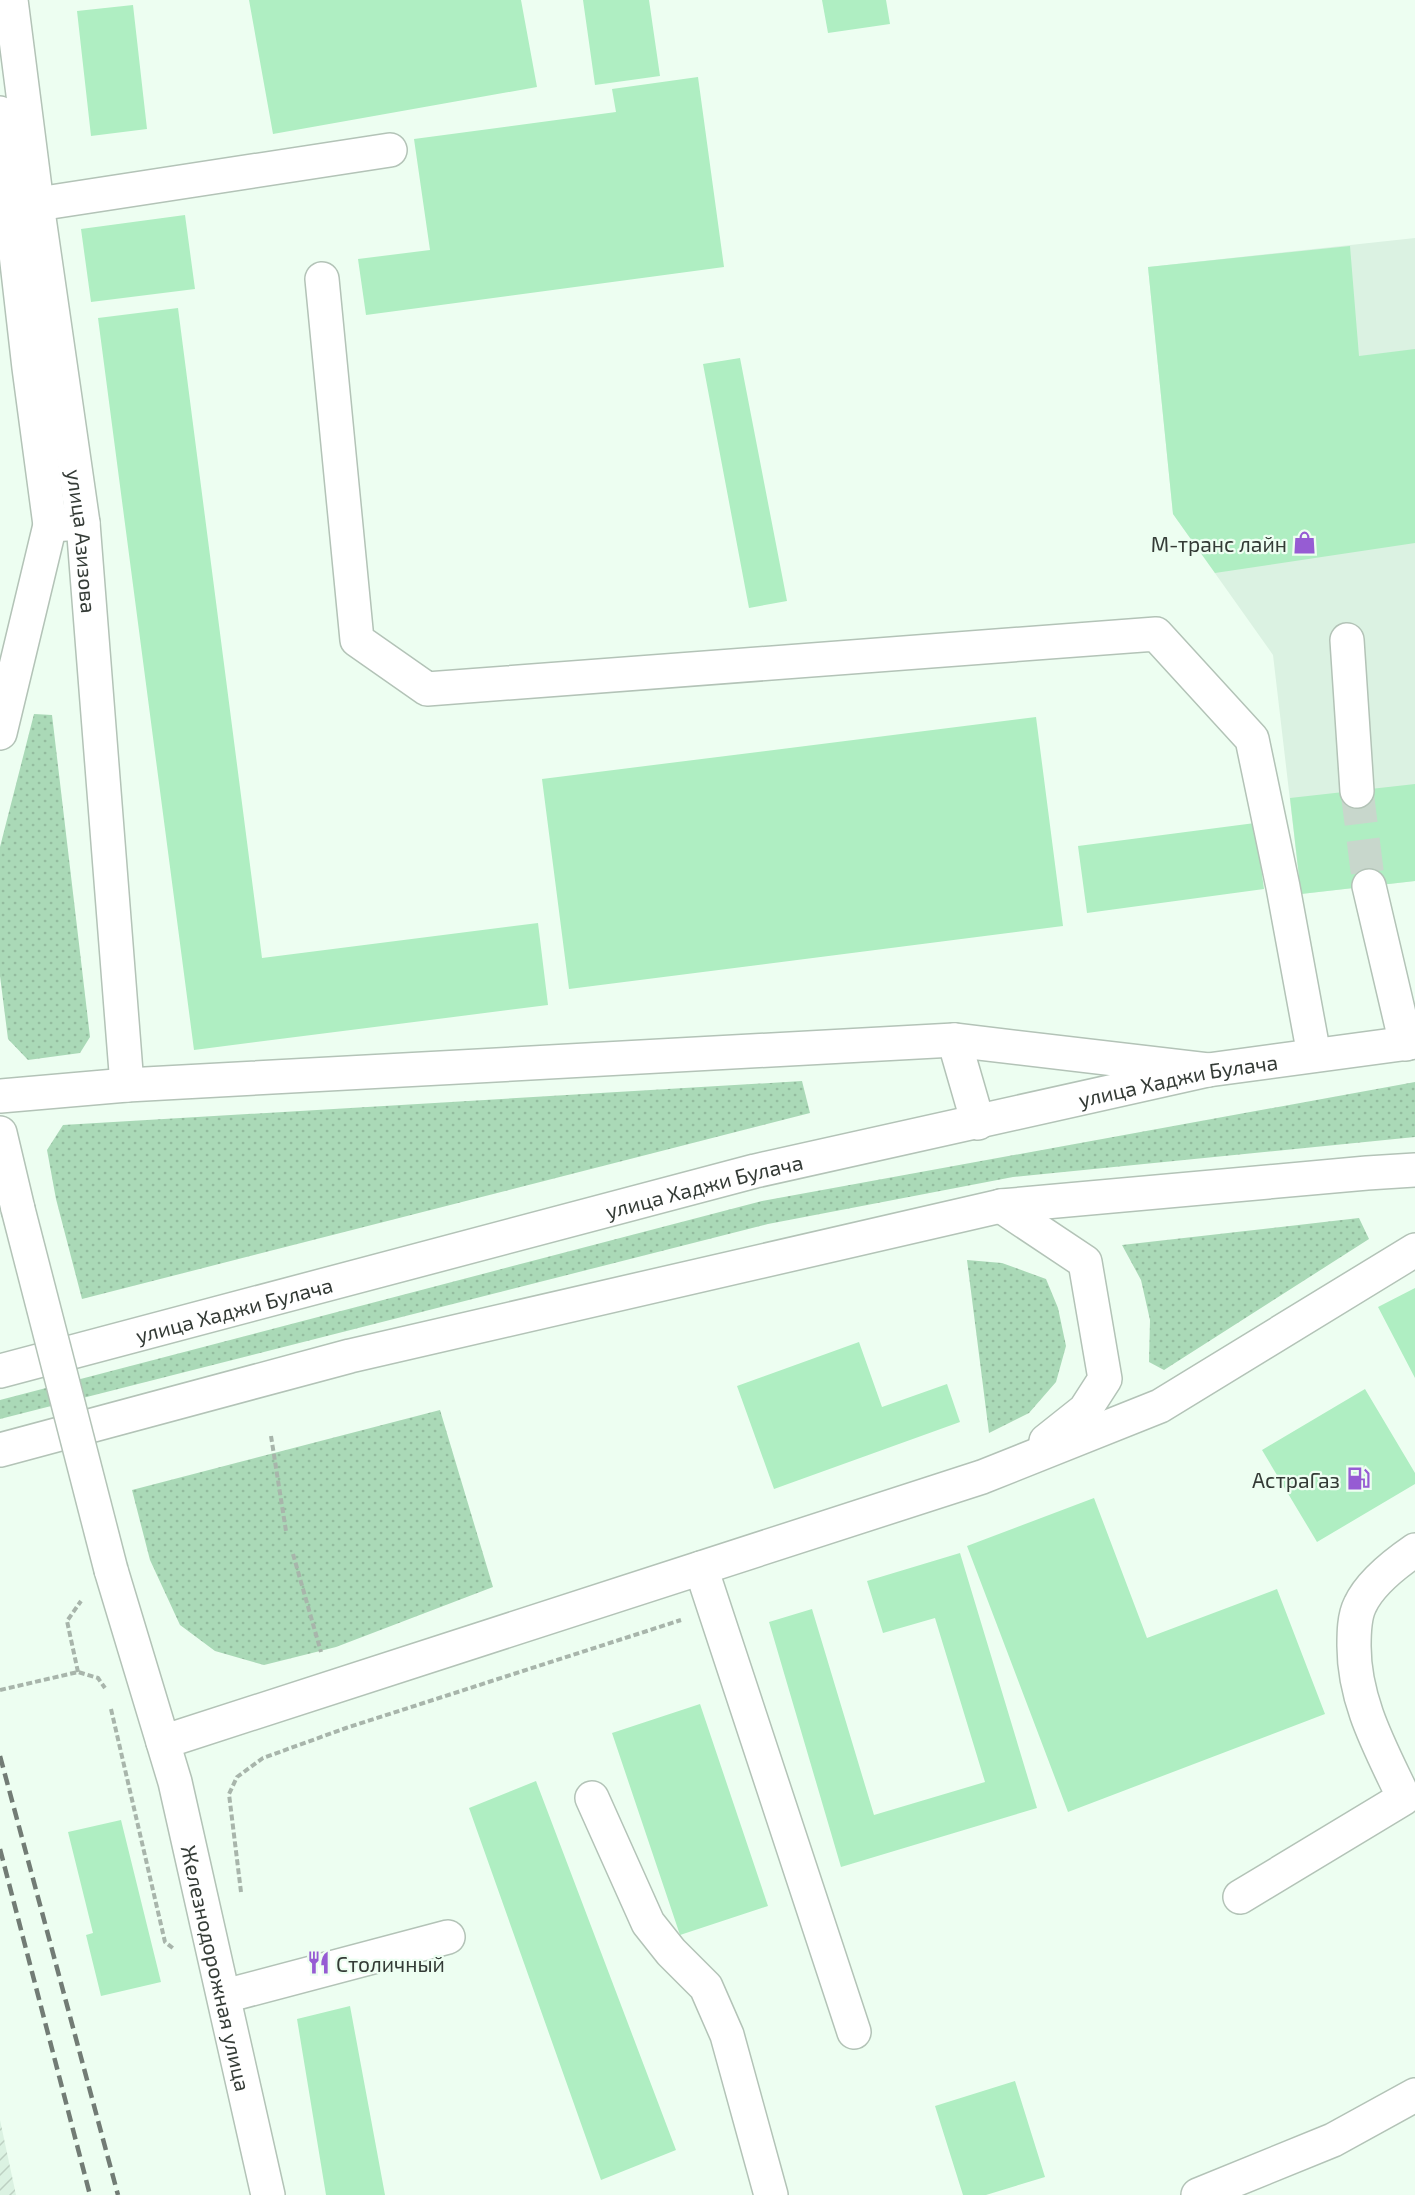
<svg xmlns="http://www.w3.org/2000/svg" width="1415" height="2195" font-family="'Exo 2',sans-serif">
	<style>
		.built { fill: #dbf2e2 }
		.industrial { fill: url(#industrial-furrows) }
		.grass { fill: url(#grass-dots) }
		.building { fill: #afeec2 }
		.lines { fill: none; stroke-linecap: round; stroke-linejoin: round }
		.minor-tunnel { stroke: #c8d7cc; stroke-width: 33; stroke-dasharray: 33 16; stroke-linecap: butt }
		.minor-casing { stroke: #b3c3b7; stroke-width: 36 }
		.major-casing { stroke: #b3c3b7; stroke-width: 36 }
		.path { stroke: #a8b5ab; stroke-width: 4; stroke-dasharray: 6 3; stroke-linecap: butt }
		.minor { stroke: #fff; stroke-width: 33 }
		.major { stroke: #fff; stroke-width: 33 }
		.rail { stroke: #727c75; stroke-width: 4.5; stroke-dasharray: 12 6; stroke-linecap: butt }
		.minor-bridge-casing { stroke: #b3c3b7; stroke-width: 36; stroke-linecap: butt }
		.minor-bridge { stroke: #fff; stroke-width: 33 }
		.labels { text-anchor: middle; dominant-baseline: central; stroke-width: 4.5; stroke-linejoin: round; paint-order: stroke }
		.street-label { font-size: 21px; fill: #343b36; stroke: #edfef1 }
		.poi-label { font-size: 21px; fill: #343b36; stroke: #edfef1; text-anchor: end }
	</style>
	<defs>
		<pattern id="industrial-furrows" width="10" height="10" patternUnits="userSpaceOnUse" patternTransform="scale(1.5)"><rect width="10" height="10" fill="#dbf2e2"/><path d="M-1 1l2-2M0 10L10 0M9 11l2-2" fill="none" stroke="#bdd0c2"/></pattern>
		<pattern id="grass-dots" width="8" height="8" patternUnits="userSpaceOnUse" patternTransform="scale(1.5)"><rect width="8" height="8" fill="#aad9b7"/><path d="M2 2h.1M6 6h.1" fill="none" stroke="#93bb9e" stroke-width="1.8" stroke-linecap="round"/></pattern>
	</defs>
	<rect width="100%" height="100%" fill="#edfef1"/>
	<path class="built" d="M1415 238V881L1301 894 1273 655 1173 514 1148 267Z"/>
	<path class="industrial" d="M0 2120 16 2195H0Z"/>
	<path class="grass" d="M34 714 52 715 90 1037 80 1053 28 1060 8 1039 0 976V847Z
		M802 1081 810 1113 82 1299 56 1199 47 1150 63 1125Z
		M1415 1082V1137L1013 1177 768 1224 0 1419V1400L762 1201Z
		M1359 1218 1369 1239 1164 1370 1149 1362 1150 1320 1141 1280 1122 1245Z
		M967 1260 1002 1263 1046 1279 1058 1308 1066 1346 1056 1382 1029 1413 989 1433Z
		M440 1410 493 1587 336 1647 264 1665 215 1651 180 1625 150 1560 132 1490Z"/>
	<path class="building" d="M249 0H521L537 87 273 134Z
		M583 0H649L660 76 595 85Z
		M822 0H886L890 24 828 33Z
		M133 5 147 129 91 136 77 11Z
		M698 77 724 267 366 315 358 259 430 250 414 139 616 112 612 89Z
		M185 215 195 289 91 302 81 229Z
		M1350 246 1359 356 1415 349V543L1215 573 1173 514 1148 267Z
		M178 308 262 958 538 923 548 1005 194 1050 98 318Z
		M740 358 787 601 749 608 703 364Z
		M1036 717 1063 926 569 989 542 779Z
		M1415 784V881L1301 894 1290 798Z
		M1255 823 1264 889 1087 913 1078 846Z
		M1415 1288V1378L1378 1307Z
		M859 1342 882 1407 947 1384 960 1422 774 1489 737 1386Z
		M1365 1389 1415 1473V1484L1317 1542 1262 1450Z
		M1094 1498 1147 1638 1277 1589 1325 1714 1068 1812 967 1546Z
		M960 1553 1037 1808 841 1867 769 1622 812 1609 874 1815 985 1782 935 1618 883 1633 867 1581Z
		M700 1704 768 1906 680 1935 612 1733Z
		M536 1781 676 2150 601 2180 469 1808Z
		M121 1820 161 1982 101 1996 86 1935 93 1933 68 1832Z
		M350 2006 385 2195H326L297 2019Z
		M1015 2081 1045 2177 986 2195H963L935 2106Z"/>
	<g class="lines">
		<path class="minor-tunnel" d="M1357 791 1369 886"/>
		<defs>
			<g id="minor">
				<path d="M12 208 390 150"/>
				<path d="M322 279 357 640 427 689 1156 634 1252 739 1283 887 1314 1055"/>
				<path d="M1347 640 1357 791"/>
				<path d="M0 733 50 525"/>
				<path d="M1369 886 1406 1044"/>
				<path d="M0 1096 127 1085"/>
				<path d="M0 1133 18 1209"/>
				<path d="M1001 1206 1085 1262 1105 1379 1085 1410 1046 1441"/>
				<path d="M701 1568 854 2032"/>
				<path id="s1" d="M111 1570 175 1782 268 2195"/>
				<path d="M163 1742 982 1477 1160 1406 1415 1250"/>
				<path d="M592 1798 648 1923 671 1952 706 1987 727 2035 771 2195"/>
				<path d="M1240 1897 1404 1798C1381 1749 1354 1702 1354 1646 1354 1633 1354 1617 1360 1605 1370 1583 1396 1563 1415 1550"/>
				<path d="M225 1996 448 1937"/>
				<path d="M1198 2195 1333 2140 1415 2095"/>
			</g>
			<g id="major">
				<path id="s2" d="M11 0 37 204 83 523 127 1085 954 1040 1208 1070"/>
				<path d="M0 113 29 368 50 525 83 523"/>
				<path d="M954 1040 978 1123"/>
				<path id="s3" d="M0 1371 755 1171 1208 1070 1415 1042"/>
				<path d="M0 1450 350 1356 1001 1206 1367 1173 1415 1170"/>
			</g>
		</defs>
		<use href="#minor" class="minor-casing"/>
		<use href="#major" class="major-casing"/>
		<path class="path" d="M271 1436 286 1531
			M293 1554 321 1652
			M78 1672 67 1621 81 1601
			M0 1690 78 1672 98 1678 105 1688
			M111 1709 165 1942 174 1949
			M241 1892 229 1794 237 1777 263 1758 346 1728 681 1620"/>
		<use href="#minor" class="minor"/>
		<use href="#major" class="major"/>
		<path class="rail" d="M0 1756 118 2195
			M0 1849 90 2195"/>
		<defs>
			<path id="minor-bridge" d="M18 1209 111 1570"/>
		</defs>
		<use href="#minor-bridge" class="minor-bridge-casing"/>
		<use href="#minor-bridge" class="minor-bridge"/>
	</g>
	<defs>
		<symbol id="shop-bare" viewBox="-9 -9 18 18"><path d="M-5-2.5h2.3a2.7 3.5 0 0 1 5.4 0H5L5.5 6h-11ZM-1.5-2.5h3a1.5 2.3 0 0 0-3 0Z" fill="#965cd3" stroke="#edfef1" stroke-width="2.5" paint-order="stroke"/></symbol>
		<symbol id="fuel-bare" viewBox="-9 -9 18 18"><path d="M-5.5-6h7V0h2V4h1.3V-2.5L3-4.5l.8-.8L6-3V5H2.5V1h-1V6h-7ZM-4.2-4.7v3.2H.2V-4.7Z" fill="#965cd3" stroke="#edfef1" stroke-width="2.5" paint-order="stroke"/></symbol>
		<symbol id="restaurant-bare" viewBox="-9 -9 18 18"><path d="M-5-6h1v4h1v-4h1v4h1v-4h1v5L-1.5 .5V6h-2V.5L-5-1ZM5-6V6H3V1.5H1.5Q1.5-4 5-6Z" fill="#965cd3" stroke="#edfef1" stroke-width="2.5" paint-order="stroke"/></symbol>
	</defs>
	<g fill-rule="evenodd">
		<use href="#shop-bare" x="1288" y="526" width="33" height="33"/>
		<use href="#fuel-bare" x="1342" y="1462" width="33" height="33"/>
		<use href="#restaurant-bare" x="302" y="1946" width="33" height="33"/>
	</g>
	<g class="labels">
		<g class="street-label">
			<text stroke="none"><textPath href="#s2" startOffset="546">улица Азизова</textPath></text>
			<text stroke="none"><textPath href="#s3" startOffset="1214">улица Хаджи Булача</textPath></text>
			<text stroke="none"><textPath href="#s3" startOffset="728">улица Хаджи Булача</textPath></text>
			<text stroke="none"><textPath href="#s3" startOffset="242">улица Хаджи Булача</textPath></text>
			<text stroke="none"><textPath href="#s1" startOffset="412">Железнодорожная улица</textPath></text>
		</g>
		<g class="poi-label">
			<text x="1287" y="543">М-транс лайн</text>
			<text x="1340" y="1479">АстраГаз</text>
			<text x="336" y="1963" text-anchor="start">Столичный</text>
		</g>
	</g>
</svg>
